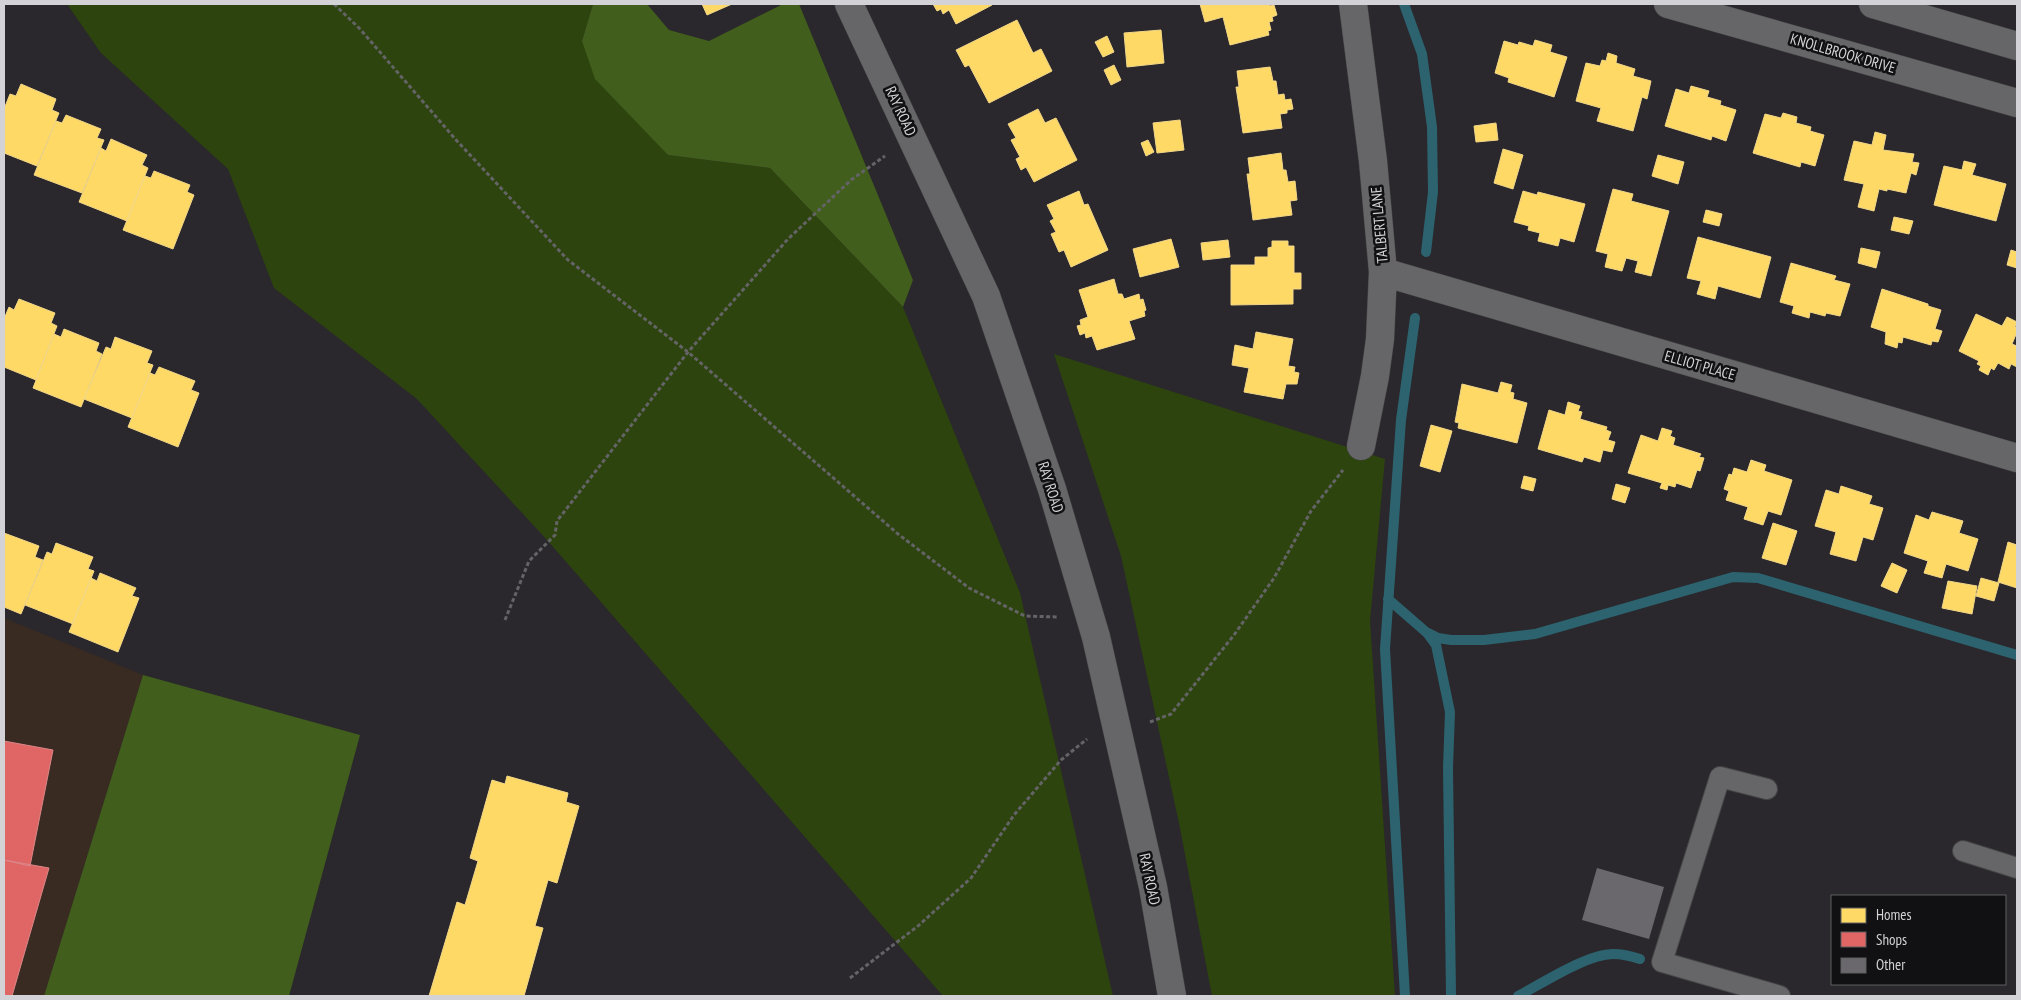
<svg xmlns="http://www.w3.org/2000/svg" width="2021" height="1000" font-family="'PT Sans Narrow',sans-serif">
	<style>
		.commercial { fill: #392b22 }
		.green { fill: #2d440e }
		.forest { fill: #415e1d }
		.homes { fill: #ffd966; stroke: #f2d788 }
		.shops { fill: #e06666; stroke: #dc8688 }
		.lines { fill: none; stroke-linecap: round; stroke-linejoin: round }
		.stream { stroke: #2c636f; stroke-width: 10 }
		.building { fill: #6a686c }
		.service-casing { stroke: #454446; stroke-width: 22 }
		.minor-casing { stroke: #454446; stroke-width: 29 }
		.tertiary-casing { stroke: #454446; stroke-width: 29 }
		.path { stroke: #646466; stroke-width: 3; stroke-dasharray: 4 2.5; stroke-linecap: butt }
		.service { stroke: #666568; stroke-width: 20 }
		.minor { stroke: #666568; stroke-width: 28 }
		.tertiary { stroke: #666568; stroke-width: 28 }
		.labels { text-anchor: middle; dominant-baseline: central; stroke-width: 5; stroke-linejoin: round; paint-order: stroke }
		.street-label { font-size: 15px; fill: #d3d2d6; stroke: #111013 }
	</style>
	<rect width="100%" height="100%" fill="#2a282c"/>
	<path class="commercial" d="M4 618 143 675 44 996H4Z"/>
	<path class="green" d="M67 4H593L582 41 668 155 770 168 903 307 1020 593 1113 996H943L548 541 417 399 274 288 228 169 101 53Z
		M1054 354 1385 459 1370 621 1395 996H1212L1179 823 1121 556Z"/>
	<path class="forest" d="M593 4H647L669 30 709 41 783 4H799L913 280 903 307 770 168 668 155 595 79 582 41Z
		M143 675 360 735 289 996H44Z"/>
	<path class="homes" d="M702 4H732L707 15Z
		M933 4H991L992 5 956 24 949 10 943 14 941 9 937 11Z
		M1200 4H1269L1270 6 1274 5 1277 15 1272 17 1273 21 1269 22 1271 30 1268 31 1269 35 1230 45 1223 17 1205 22Z
		M1017 20 1033 53 1041 49 1052 71 989 103 969 65 965 67 956 50Z
		M1161 30 1164 63 1127 67 1124 33Z
		M1107 36 1114 52 1103 57 1095 42Z
		M1535 40 1552 45 1550 52 1567 57 1554 97 1508 82 1509 78 1495 73 1504 41 1518 45 1519 42 1533 46Z
		M1608 53 1617 56 1616 63 1635 69 1633 76 1651 81 1647 99 1642 97 1633 131 1597 121 1601 108 1576 101 1586 63 1600 66 1602 60 1606 61Z
		M1114 65 1121 80 1111 85 1104 70Z
		M1270 67 1273 81H1276L1278 95 1284 94 1285 100 1291 99 1293 109 1287 110V113L1280 114 1282 128 1243 133 1236 87H1239L1237 71Z
		M21 84 56 99 52 110 59 113 37 166 4 153V109L10 94 16 96Z
		M1691 86 1709 91 1707 97 1721 101 1720 105 1736 110 1726 141 1712 136 1711 140 1665 126 1676 89 1689 93Z
		M1038 109 1045 123 1056 118 1077 160 1034 182 1026 167 1021 170 1016 159 1020 157 1011 140 1016 138 1008 124Z
		M1783 113 1797 117 1796 123 1811 127 1810 131 1824 135 1815 166 1801 162 1800 167 1753 153 1765 114 1781 118Z
		M66 115 101 129 97 138 104 140 82 193 34 175 56 121 62 123Z
		M1180 120 1184 150 1157 153 1153 123Z
		M1496 123 1498 140 1476 142 1474 126Z
		M1875 132 1886 135 1883 150 1914 154 1912 162 1919 163 1916 175 1911 173 1906 193 1887 189V191L1879 189 1874 211 1858 207 1864 184 1844 180 1854 141 1872 145Z
		M111 139 147 155 142 165 148 168 127 221 79 202 101 148 106 151Z
		M1148 140 1154 152 1146 156 1141 143Z
		M1503 149 1523 155 1513 189 1494 183Z
		M1281 153 1283 170H1286L1288 182 1295 181 1297 200 1290 201 1292 215 1253 220 1247 174H1250L1248 158Z
		M1658 155 1684 162 1678 184 1652 176Z
		M1964 161 1976 164 1972 175 2006 184 1996 221 1934 205 1944 166 1962 170Z
		M154 171 190 185 187 192 194 195 173 249 123 230 145 176 151 178Z
		M1613 189 1633 194 1631 201 1669 211 1651 276 1635 272 1638 261 1626 258 1622 271 1605 267 1608 254 1596 251Z
		M1079 191 1084 205 1088 204 1108 250 1071 267 1064 250 1059 252 1051 234 1056 232 1050 221 1054 219 1047 205Z
		M1523 191 1537 195 1538 192 1585 204 1574 242 1560 238 1558 246 1538 241 1540 233 1528 230 1529 226 1514 222Z
		M1706 210 1722 214 1719 226 1703 222Z
		M1894 217 1913 221 1909 234 1891 230Z
		M1698 237 1771 257 1760 298 1718 286 1715 299 1697 294 1701 281 1687 278Z
		M1171 239 1179 267 1140 277 1133 249Z
		M1228 240 1230 257 1203 260 1201 243Z
		M1272 241H1288V246H1294V273H1301V289H1293V304L1231 305V265H1255V257H1268V248L1272 247Z
		M1861 248 1880 252 1876 268 1858 263Z
		M2011 250 2017 252V268L2007 265Z
		M1791 263 1836 276 1834 280 1850 284 1840 316 1826 313 1825 316 1810 312 1809 318 1792 313 1794 306 1780 302Z
		M1114 279 1118 294H1122L1124 299 1139 294 1140 300 1143 299 1146 310 1144 311 1145 316 1129 321 1135 339 1097 350 1092 336 1086 338 1085 333 1080 335 1077 326 1081 325 1080 320 1088 317 1079 290Z
		M1882 289 1928 304V306L1941 310 1935 329 1942 331 1938 342 1932 341 1931 345 1903 337 1902 343 1898 342 1897 348 1885 344 1886 332 1871 327Z
		M19 299 55 313 51 323 57 326 36 380 4 367V319L9 307 14 310Z
		M1976 314 2002 326 2007 317 2017 322 2015 327 2017 329V332L2012 344 2017 346V367L2011 364 2009 369 1998 363 1994 370 1991 368 1988 375 1979 370 1981 366 1977 364 1979 361 1959 351Z
		M64 329 99 343 96 351 102 354 81 407 33 388 54 334 61 337Z
		M1256 332 1293 339 1288 366 1295 367 1294 372 1299 373 1297 384H1286L1283 399 1244 392 1249 368 1232 365 1235 345 1253 349Z
		M115 337 152 351 147 363 153 365 132 418 84 399 106 347 111 349Z
		M159 367 195 381 191 390 199 393 178 447 128 427 150 373 155 375Z
		M1501 382 1512 385 1510 392 1514 393 1513 399 1527 403 1517 443 1458 428 1459 423 1455 422 1462 384 1498 393Z
		M1568 402 1580 406 1578 411 1582 412 1580 419 1607 427 1606 430 1611 432 1608 440 1615 442 1612 452 1603 450 1600 462 1584 457 1582 462 1538 449 1549 410 1565 415Z
		M1431 425 1452 431 1440 472 1420 466Z
		M1662 428 1672 431 1670 436 1675 438 1673 445 1701 454 1699 457 1704 458 1700 471 1697 470 1691 488 1676 483 1675 487 1668 485 1667 490 1660 488 1662 483 1628 473 1641 435 1658 441Z
		M1751 460 1766 465 1764 471 1792 480 1781 515 1768 511 1763 525 1744 519 1748 507 1726 500 1729 491 1724 489 1729 474 1732 475 1734 468 1747 472Z
		M1524 476 1536 479 1533 491 1521 488Z
		M1616 484 1630 488 1625 503 1612 499Z
		M1841 486 1872 496 1869 504 1883 508 1873 540 1863 537 1856 561 1830 554 1836 532 1815 526 1826 490 1839 494Z
		M1932 512 1963 521 1959 533 1978 539 1968 571 1946 564 1942 578 1924 573 1928 561 1904 553 1916 515 1929 520Z
		M1773 523 1797 531 1786 565 1762 558Z
		M4 533 39 546 35 557 43 560 21 614 4 607Z
		M2008 542 2017 545V588L1998 582Z
		M56 543 93 557 88 569 94 571 73 624 25 605 47 552 52 554Z
		M1892 563 1907 570 1897 593 1881 586Z
		M100 573 136 588 132 596 139 598 118 652 69 632 91 578 97 581Z
		M1981 578 1999 583 1994 601 1976 596Z
		M1948 581 1977 586 1972 614 1942 608Z
		M507 776 568 793 566 802 579 806 557 883 548 880 535 926 543 928 524 996H429L457 902 465 905 478 861 470 858 492 780 505 784Z"/>
	<path class="shops" d="M4 741 53 750 30 866 4 860Z
		M4 860 49 868 12 996H4Z"/>
	<g class="lines">
		<path class="stream" d="M1404 4 1422 54 1432 127 1433 192 1426 252
			M1388 599 1426 632 1438 638 1451 640H1484L1535 634 1733 577 1758 578 2017 655
			M1428 634 1436 645 1450 712 1448 768 1451 996
			M1405 996 1385 649 1401 420 1415 318
			M1518 996C1543 983 1587 954 1613 954 1623 954 1631 956 1640 959"/>
	</g>
	<path class="building" d="M1597 868 1664 887 1649 939 1582 920Z"/>
	<g class="lines">
		<defs>
			<path id="service" d="M1767 789 1720 777 1662 962 1780 996
				M1963 851 2017 868"/>
			<path id="minor" d="M1353 4 1373 161 1383 272 1380 339 1375 376 1361 446
				M1668 4 2017 103
				M1873 4 2017 46
				M1383 272 2017 458"/>
			<path id="tertiary" d="M849 4 986 296 1052 489 1096 637 1153 887 1172 996"/>
		</defs>
		<use href="#service" class="service-casing"/>
		<use href="#minor" class="minor-casing"/>
		<use href="#tertiary" class="tertiary-casing"/>
		<path class="path" d="M334 4 360 29 457 141 568 260 688 352 898 534 969 588 1025 616 1057 617
			M505 620 529 561 555 535 557 521 688 352 788 239 851 180 885 156
			M1150 722 1171 714 1234 635 1274 578 1311 511 1343 470
			M850 978 918 926 971 878 1014 815 1061 760 1087 739"/>
		<use href="#service" class="service"/>
		<use href="#minor" class="minor"/>
		<use href="#tertiary" class="tertiary"/>
	</g>
	<g class="labels">
		<g class="street-label">
			<text transform="translate(1843 53) rotate(16)">KNOLLBROOK DRIVE</text>
			<text transform="translate(901 111) rotate(65)">RAY ROAD</text>
			<text transform="translate(1379 225) rotate(-95)">TALBERT LANE</text>
			<text transform="translate(1700 365) rotate(16)">ELLIOT PLACE</text>
			<text transform="translate(1051 487) rotate(72)">RAY ROAD</text>
			<text transform="translate(1150 879) rotate(78)">RAY ROAD</text>
		</g>
	</g>
	<rect width="2021" height="1000" fill="none" stroke="#d3d2d6" stroke-width="10"/>
	<rect x="1831" y="895" width="175" height="90" fill="#111013" stroke="#5f5e61"/>
	<rect x="1841" y="908" width="25" height="15" fill="#ffd966" stroke="#5f5e61"/>
	<text x="1876" y="920" font-size="15" fill="#d3d2d6">Homes</text>
	<rect x="1841" y="932" width="25" height="15" fill="#e06666" stroke="#5f5e61"/>
	<text x="1876" y="945" font-size="15" fill="#d3d2d6">Shops</text>
	<rect x="1841" y="958" width="25" height="15" fill="#6a686c" stroke="#5f5e61"/>
	<text x="1876" y="970" font-size="15" fill="#d3d2d6">Other</text>
</svg>
